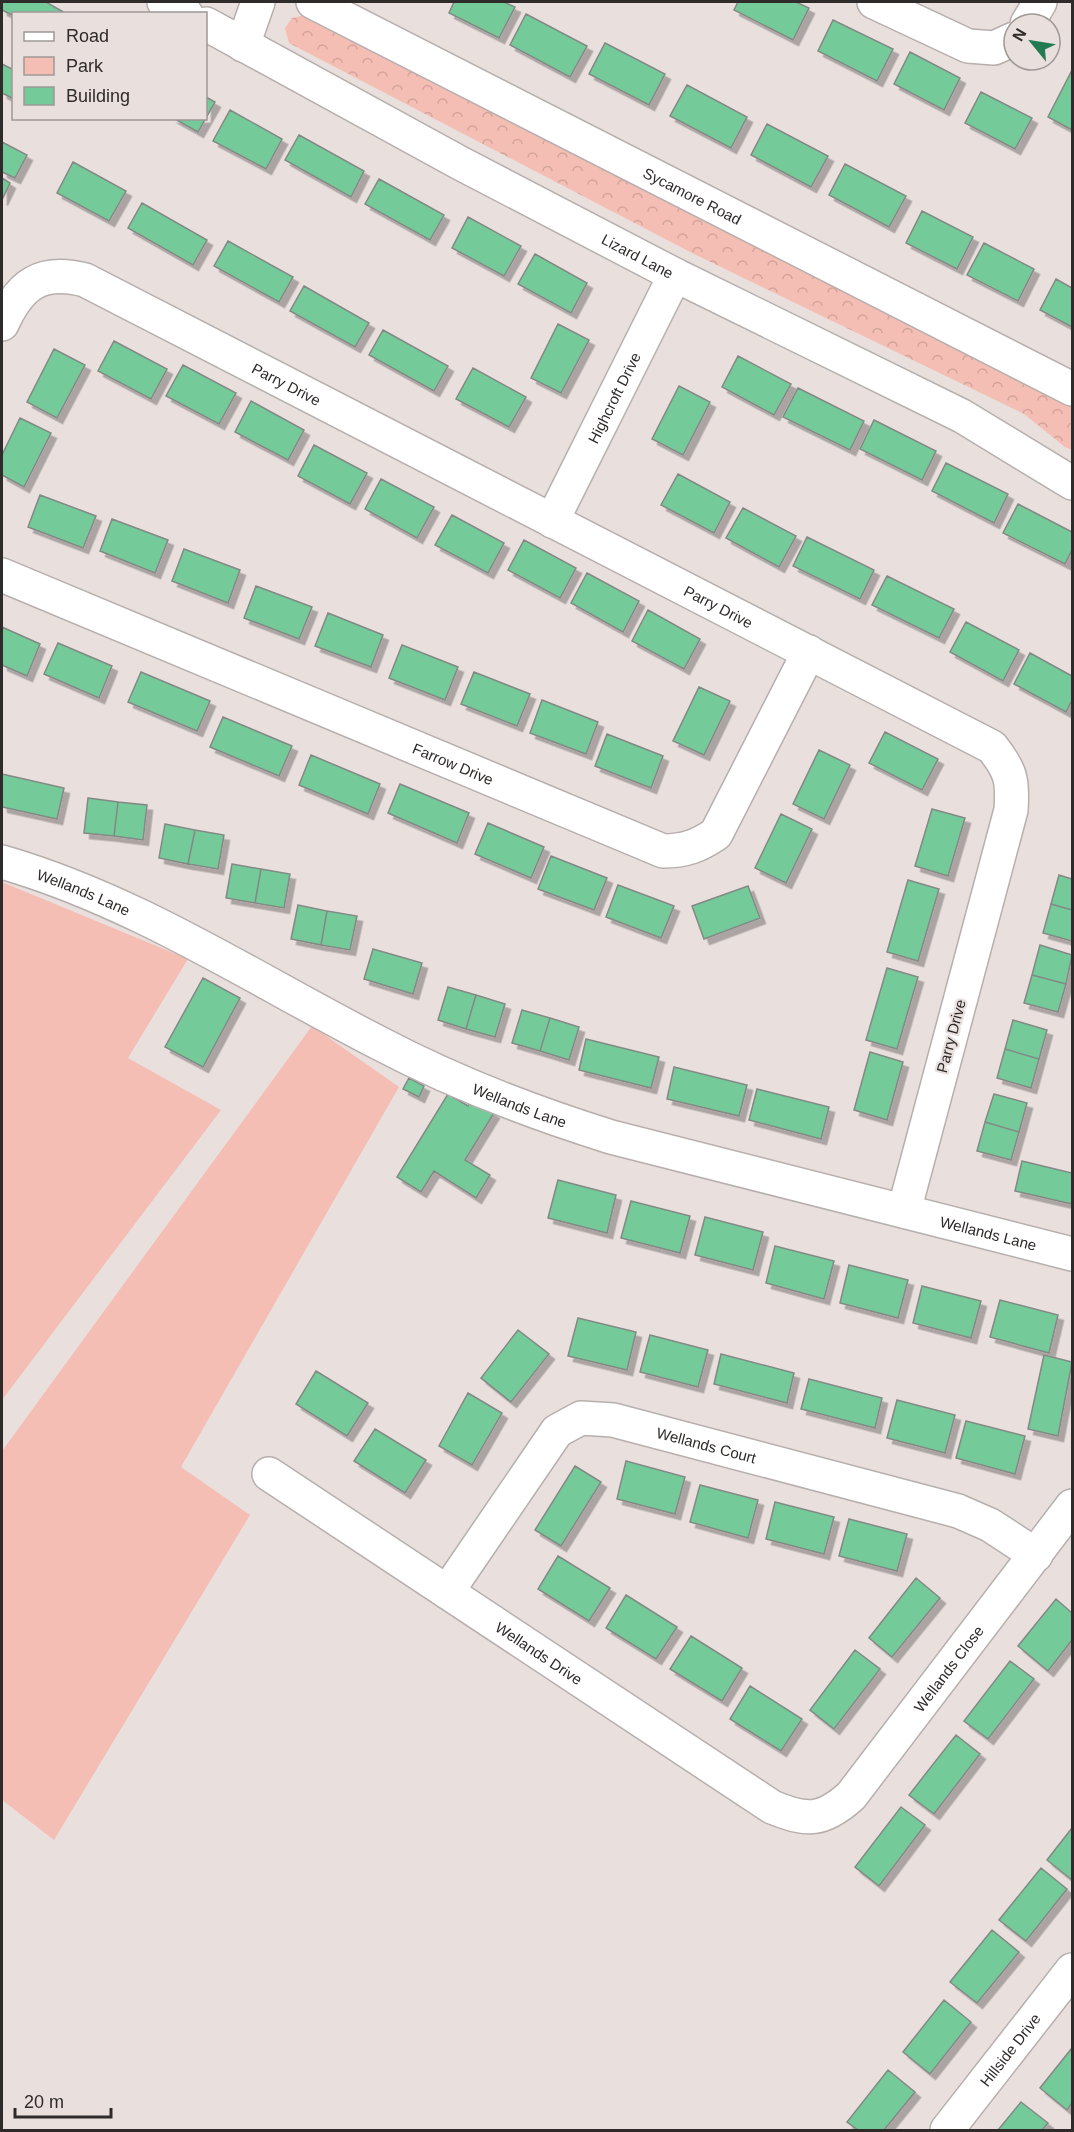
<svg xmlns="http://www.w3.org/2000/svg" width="1074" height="2132" font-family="Helvetica,sans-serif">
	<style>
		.green { fill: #f5beb4 }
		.forest { fill: url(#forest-crowns) }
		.building { fill: #74ca99; stroke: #838985; stroke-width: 1.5; filter: url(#shadow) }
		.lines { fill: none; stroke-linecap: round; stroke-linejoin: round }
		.minor-casing { stroke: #b7afad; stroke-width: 36 }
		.minor { stroke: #fff; stroke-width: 33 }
		.labels { text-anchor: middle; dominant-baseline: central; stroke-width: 4.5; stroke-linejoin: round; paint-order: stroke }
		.street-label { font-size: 15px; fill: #2e2b2a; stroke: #e9e0de }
	</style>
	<defs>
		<pattern id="forest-crowns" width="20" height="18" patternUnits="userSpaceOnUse" patternTransform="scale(1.5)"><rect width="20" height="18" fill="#f5beb4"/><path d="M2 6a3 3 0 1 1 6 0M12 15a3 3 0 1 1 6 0" fill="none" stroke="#d2a39b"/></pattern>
		<filter id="shadow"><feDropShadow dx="5.5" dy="5.5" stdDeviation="0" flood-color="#0004"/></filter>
	</defs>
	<rect width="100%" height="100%" fill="#e9e0de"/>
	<path class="green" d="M2 882 188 959 128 1058 221 1110 2 1400Z
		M312 1026 399 1087 181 1467 250 1515 54 1840 2 1800V1451Z"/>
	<path class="forest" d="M305 15 1072 399V450L1065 447 1024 414 692 253 289 43 285 28 292 18Z"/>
	<path class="building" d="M2 2H46L67 14H14V16L2 10Z
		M454 2H504L515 7 499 38 449 13Z
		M738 2H796L809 8 793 40 734 10Z
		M526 14 587 46 570 77 510 45Z
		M833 20 893 49 877 81 818 51Z
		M605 43 665 74 649 105 589 74Z
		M910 52 960 78 944 110 894 84Z
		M2 64 14 70V99L2 93Z
		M1072 70V130L1048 117Z
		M687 85 747 117 731 148 670 116Z
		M981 92 1032 118 1015 149 965 123Z
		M206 97 215 102 198 132 173 118H206Z
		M230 110 282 139 266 169 213 141Z
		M767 124 828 156 811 187 751 155Z
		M299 135 364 171 351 197 285 160Z
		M2 142 27 155 15 178 2 172Z
		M73 162 126 191 109 221 57 193Z
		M845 164 906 196 889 227 829 195Z
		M2 178 10 183 2 200Z
		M379 179 444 215 430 240 365 204Z
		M142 203 207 240 193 265 128 228Z
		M922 211 973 237 957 269 906 243Z
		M468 217 521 246 504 276 452 248Z
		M228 241 293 277 279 302 214 266Z
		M984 243 1034 269 1018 301 967 275Z
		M535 254 587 283 571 313 518 284Z
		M1056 279 1072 288V327L1040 310Z
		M304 286 369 323 355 347 290 311Z
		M558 324 589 340 561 393 531 378Z
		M383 330 448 366 434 391 369 355Z
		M114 341 167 369 151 399 98 371Z
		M54 349 85 365 57 418 27 402Z
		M738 356 791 384 774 415 722 387Z
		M183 365 236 393 219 424 166 396Z
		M473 368 526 397 509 427 456 399Z
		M679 386 710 402 683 455 652 439Z
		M798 388 864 421 850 450 783 417Z
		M251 401 304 430 288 460 235 432Z
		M20 418 51 433 24 487 2 475V455Z
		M874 420 936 451 922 480 860 449Z
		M314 445 367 473 350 504 298 476Z
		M946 463 1008 494 994 523 932 491Z
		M678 474 730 502 714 533 661 505Z
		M381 479 434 507 417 538 365 509Z
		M40 495 96 516 83 548 28 527Z
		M1018 504 1072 532V550L1065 564 1003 533Z
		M743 508 796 536 779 567 726 538Z
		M452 515 504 543 488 573 435 545Z
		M112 519 168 540 155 573 100 551Z
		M807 537 874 570 860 599 793 566Z
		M524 540 576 568 560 598 508 570Z
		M184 549 240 570 228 603 172 581Z
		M587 573 639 601 623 632 571 603Z
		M887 576 954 609 939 638 872 605Z
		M256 586 312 607 299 639 244 618Z
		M648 610 700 639 684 669 632 641Z
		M328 613 383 635 371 667 315 646Z
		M966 622 1019 650 1003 681 950 652Z
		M2 627 40 644 27 676 2 665Z
		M58 643 112 666 99 698 44 674Z
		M402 645 458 667 445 700 389 678Z
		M1030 653 1072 676V700L1066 712 1014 684Z
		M141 672 210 701 197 731 128 702Z
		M474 672 530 694 517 726 461 704Z
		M699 687 730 701 704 755 673 741Z
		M542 700 598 722 586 754 530 733Z
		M223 717 292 746 279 776 210 747Z
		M885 732 938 759 922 790 869 763Z
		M607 734 663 756 651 788 595 766Z
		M819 750 850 765 824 819 793 804Z
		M311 755 380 784 368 814 299 785Z
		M2 774 64 788 57 819 2 807Z
		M400 784 469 813 457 843 388 813Z
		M88 798 118 802 114 836 84 833Z
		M118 802 147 805 143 840 114 836Z
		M932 809 965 818 948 876 915 866Z
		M781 814 812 829 786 883 755 868Z
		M488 823 544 847 531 878 475 854Z
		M165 824 195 830 188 864 159 858Z
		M195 830 224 835 218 869 188 864Z
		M551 856 607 878 594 910 538 889Z
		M232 864 261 869 255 903 226 898Z
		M261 869 290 874 284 908 255 903Z
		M1059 875 1072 879V910L1051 904Z
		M908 880 939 889 918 961 887 952Z
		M618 885 674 906 661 938 606 917Z
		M748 886 760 918 704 939 692 906Z
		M1051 904 1072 910V941L1043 933Z
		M298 905 327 911 321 945 291 939Z
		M327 911 357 916 350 950 321 945Z
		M1040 945 1072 955 1066 984 1032 975Z
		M373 949 422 963 413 994 364 979Z
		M887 968 918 977 897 1049 866 1040Z
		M1032 975 1066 984 1058 1012 1024 1003Z
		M203 978 240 998 203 1067 165 1047Z
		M448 987 476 995 466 1029 438 1020Z
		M476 995 505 1004 495 1037 466 1029Z
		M522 1010 550 1018 540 1051 512 1043Z
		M550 1018 579 1027 569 1060 540 1051Z
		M1013 1020 1047 1030 1039 1059 1005 1049Z
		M586 1039 659 1057 651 1088 579 1070Z
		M1005 1049 1039 1059 1031 1088 997 1078Z
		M870 1052 903 1062 887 1120 854 1110Z
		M674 1067 747 1085 739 1116 667 1099Z
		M409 1078 424 1086 419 1097 403 1089Z
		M757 1089 829 1107 821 1139 749 1120Z
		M448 1094 468 1106 472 1100 494 1113 465 1160 490 1175 476 1198 434 1171 421 1192 397 1177Z
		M994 1094 1027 1103 1019 1132 985 1122Z
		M985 1122 1019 1132 1011 1160 977 1151Z
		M1022 1161 1072 1173V1204L1015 1191Z
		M558 1180 616 1195 607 1233 548 1218Z
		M631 1201 690 1216 680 1253 621 1238Z
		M705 1217 763 1232 753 1270 695 1255Z
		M775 1246 834 1261 824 1299 766 1283Z
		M849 1265 908 1280 898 1318 840 1303Z
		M922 1286 981 1301 971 1338 913 1323Z
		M1000 1300 1058 1315 1049 1353 990 1337Z
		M578 1318 636 1332 627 1370 568 1356Z
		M518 1330 549 1354 511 1402 481 1378Z
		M650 1335 708 1350 698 1387 640 1372Z
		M721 1354 794 1373 787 1403 714 1384Z
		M1044 1355 1072 1362 1058 1436 1028 1429Z
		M316 1371 368 1403 347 1436 296 1404Z
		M809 1379 882 1398 875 1428 801 1409Z
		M468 1393 502 1413 472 1465 439 1446Z
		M897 1400 955 1415 945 1453 887 1438Z
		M966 1421 1025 1436 1015 1474 956 1458Z
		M375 1429 426 1460 405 1493 354 1461Z
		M626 1461 685 1477 675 1514 617 1499Z
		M575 1466 601 1482 561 1546 535 1530Z
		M700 1485 758 1500 748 1538 690 1522Z
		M775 1502 834 1517 824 1554 766 1539Z
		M849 1519 907 1534 897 1571 839 1556Z
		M558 1556 610 1588 589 1621 538 1589Z
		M916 1578 940 1598 892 1657 869 1638Z
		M626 1595 677 1627 656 1659 606 1628Z
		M1056 1599 1072 1613V1640L1048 1671 1018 1646Z
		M691 1636 742 1668 722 1701 670 1669Z
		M855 1650 880 1669 834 1729 810 1710Z
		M1010 1661 1034 1679 988 1739 964 1721Z
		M750 1686 802 1719 781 1751 730 1719Z
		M956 1735 980 1754 934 1814 909 1795Z
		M901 1807 925 1825 879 1886 855 1867Z
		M1072 1828V1880L1047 1860Z
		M1041 1868 1067 1889 1026 1941 999 1920Z
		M992 1930 1019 1952 977 2003 950 1982Z
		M944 2000 971 2022 930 2074 903 2052Z
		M1072 2048V2103L1067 2110 1040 2088Z
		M888 2070 915 2092 884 2130H858L847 2122Z
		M1021 2102 1048 2123 1042 2130H998Z"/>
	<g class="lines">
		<defs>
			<g id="minor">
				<path d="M164 2 186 14"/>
				<path id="s1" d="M313 2 1072 389"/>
				<path d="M874 2 968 46 994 48 1014 39"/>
				<path id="s2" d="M206 24 460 163 675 275 962 416 1072 483"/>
				<path d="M1027 24 1040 2"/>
				<path d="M243 45 258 2"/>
				<path id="s3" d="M2 324C20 284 41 269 85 280L992 747C1011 771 1013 780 1011 810L904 1211"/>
				<path id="s4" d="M552 521 675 275"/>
				<path id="s5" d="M2 575 663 851C685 851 698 846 716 834L809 652"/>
				<path id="s6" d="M2 862C137 901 254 979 379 1043 453 1082 531 1112 611 1137L1072 1254"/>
				<path id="s7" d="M269 1474 772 1807C807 1822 823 1821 851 1796L1072 1506"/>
				<path id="s8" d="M447 1592 557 1431 581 1418 613 1420 958 1511 990 1525 1036 1555"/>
				<path id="s9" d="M947 2130 1072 1970"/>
			</g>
		</defs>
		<use href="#minor" class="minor-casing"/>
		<use href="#minor" class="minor"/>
	</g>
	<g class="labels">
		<g class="street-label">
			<text stroke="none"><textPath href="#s1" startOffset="426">Sycamore Road</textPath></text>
			<text stroke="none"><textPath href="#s2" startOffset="490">Lizard Lane</textPath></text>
			<text stroke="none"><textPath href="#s3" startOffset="332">Parry Drive</textPath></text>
			<text stroke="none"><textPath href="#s4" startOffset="138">Highcroft Drive</textPath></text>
			<text stroke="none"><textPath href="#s3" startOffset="818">Parry Drive</textPath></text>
			<text stroke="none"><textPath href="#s5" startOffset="489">Farrow Drive</textPath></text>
			<text stroke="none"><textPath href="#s6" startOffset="87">Wellands Lane</textPath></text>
			<text transform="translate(951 1036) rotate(-75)">Parry Drive</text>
			<text stroke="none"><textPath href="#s6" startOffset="573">Wellands Lane</textPath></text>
			<text stroke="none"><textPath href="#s6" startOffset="1059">Wellands Lane</textPath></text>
			<text stroke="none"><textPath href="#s8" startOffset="351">Wellands Court</textPath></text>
			<text stroke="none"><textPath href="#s7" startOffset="324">Wellands Drive</textPath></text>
			<text stroke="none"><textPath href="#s7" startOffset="850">Wellands Close</textPath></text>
			<text stroke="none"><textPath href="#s9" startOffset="102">Hillside Drive</textPath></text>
		</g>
	</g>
	<rect width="1074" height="2132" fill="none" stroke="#2e2b2a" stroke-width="6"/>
	<rect x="12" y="12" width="195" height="108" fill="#e9e0de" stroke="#9e9896" stroke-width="1.5"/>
	<rect x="24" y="32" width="30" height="9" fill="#ffffff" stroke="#9e9896" stroke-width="1.5"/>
	<text x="66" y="42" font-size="18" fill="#2e2b2a">Road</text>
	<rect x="24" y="57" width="30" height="18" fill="#f5beb4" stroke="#9e9896" stroke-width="1.5"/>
	<text x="66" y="72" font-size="18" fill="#2e2b2a">Park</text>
	<rect x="24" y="87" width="30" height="18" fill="#74ca99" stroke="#9e9896" stroke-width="1.5"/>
	<text x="66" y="102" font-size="18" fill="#2e2b2a">Building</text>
	<g transform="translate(1032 42) rotate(300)"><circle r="28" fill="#e9e0de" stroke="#9e9896" stroke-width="1.5"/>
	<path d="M0-4.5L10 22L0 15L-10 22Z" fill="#237c51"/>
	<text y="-9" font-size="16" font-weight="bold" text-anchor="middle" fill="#2e2b2a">N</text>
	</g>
	<path d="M15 2108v9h96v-9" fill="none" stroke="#2e2b2a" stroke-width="3"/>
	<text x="24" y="2108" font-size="18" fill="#2e2b2a" stroke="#e9e0de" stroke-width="4.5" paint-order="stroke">20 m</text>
</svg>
